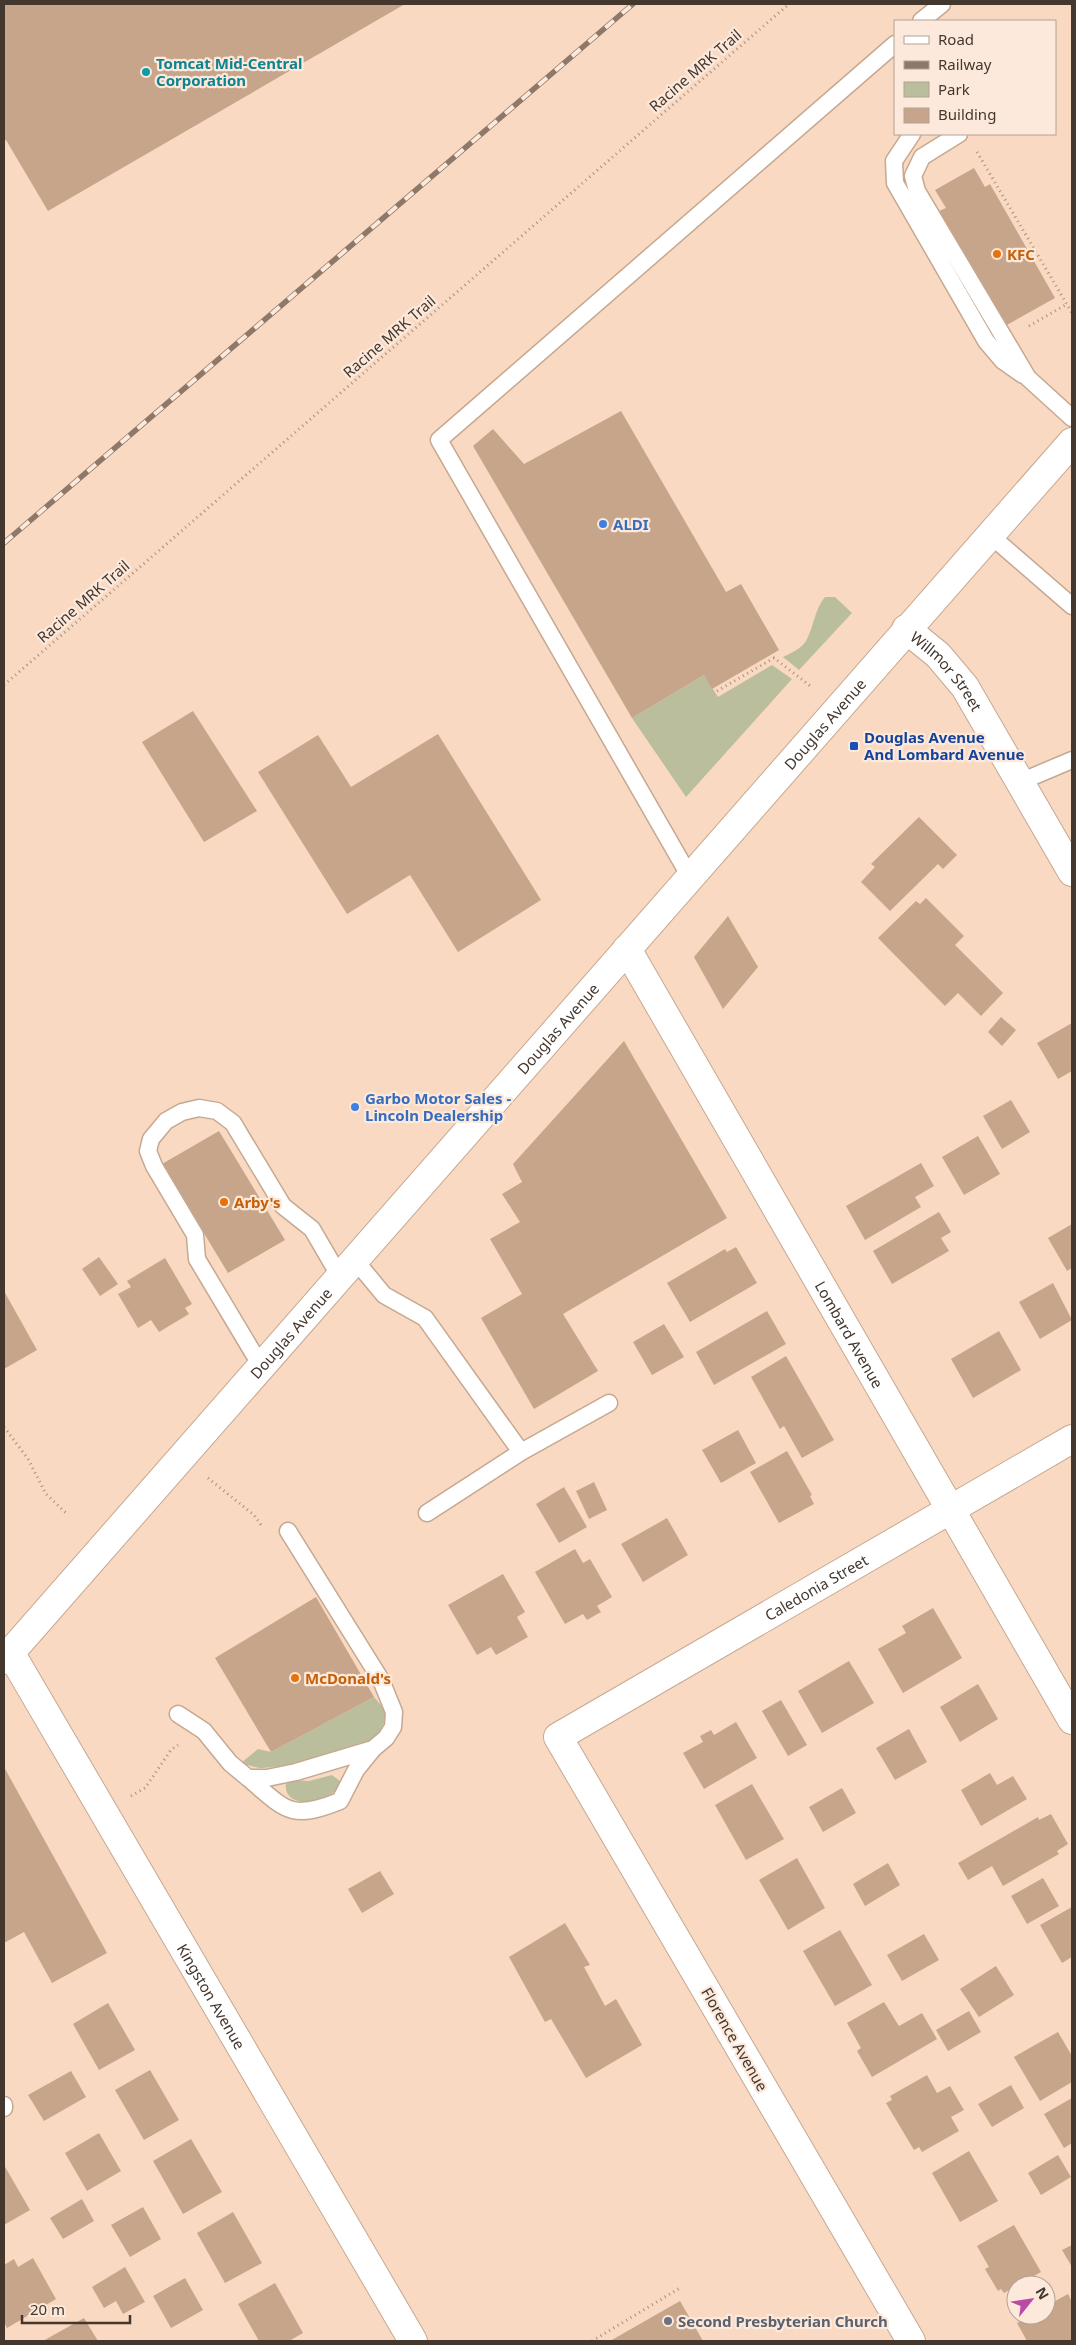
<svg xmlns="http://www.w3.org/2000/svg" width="1076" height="2345" font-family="'Noto Sans',sans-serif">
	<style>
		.green { fill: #babe9c }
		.building { fill: #c7a58b }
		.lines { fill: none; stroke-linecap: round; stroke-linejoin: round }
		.lane-casing { stroke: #c6a891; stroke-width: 19 }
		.street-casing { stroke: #c6a891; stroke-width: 30 }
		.primary-casing { stroke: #c6a891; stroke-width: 30 }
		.path { stroke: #a7907f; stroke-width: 3; stroke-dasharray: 1 4; stroke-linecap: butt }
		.lane { stroke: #fff; stroke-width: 16 }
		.street { stroke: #fff; stroke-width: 28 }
		.primary { stroke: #fff; stroke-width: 28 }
		.rail-casing { stroke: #8d7869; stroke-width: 5.5 }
		.rail { stroke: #fce9db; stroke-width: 4; stroke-dasharray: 11; stroke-linecap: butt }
		.culture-dot { fill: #0f9aa8; stroke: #fce9db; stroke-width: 2 }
		.food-dot { fill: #e8710a; stroke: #fce9db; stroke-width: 2 }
		.shop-dot { fill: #3f7fe0; stroke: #fce9db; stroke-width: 2 }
		.transit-dot { fill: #1a4fb4; stroke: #fce9db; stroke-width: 2 }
		.worship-dot { fill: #6b7280; stroke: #fce9db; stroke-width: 2 }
		.labels { text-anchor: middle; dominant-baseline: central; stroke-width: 4.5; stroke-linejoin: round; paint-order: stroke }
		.culture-label { font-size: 15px; font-weight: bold; fill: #0d838f; stroke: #fce9db; text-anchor: start }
		.street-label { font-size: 15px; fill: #44372e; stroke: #fce9db }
		.food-label { font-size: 15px; font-weight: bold; fill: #c56008; stroke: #fce9db; text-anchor: start }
		.shop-label { font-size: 15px; font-weight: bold; fill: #366cbe; stroke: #fce9db; text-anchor: start }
		.transit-label { font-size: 15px; font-weight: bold; fill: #164399; stroke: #fce9db; text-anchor: start }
		.worship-label { font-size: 15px; font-weight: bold; fill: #5b616d; stroke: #fce9db; text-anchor: start }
	</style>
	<rect width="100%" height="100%" fill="#f9d9c1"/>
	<path class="green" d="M825 597H835L852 613 799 670 783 657C791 653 801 649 806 641 814 627 814 610 825 597Z
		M772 665 792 679 686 797 632 718 704 675 718 697Z
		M374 1697C379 1703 386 1709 385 1717 385 1726 376 1737 369 1742 356 1751 276 1769 260 1768 254 1767 247 1765 241 1763L258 1749 271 1752Z
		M332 1775 340 1781C336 1806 282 1811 286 1784L293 1780 309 1781Z"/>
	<path class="building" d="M4 4H405L48 211 6 140 4 141Z
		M974 168 985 187 990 184 1055 298 1005 326 939 211 946 208 935 190Z
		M621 411 726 592 741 584 779 650 712 689 704 675 632 718 473 446 493 429 524 464Z
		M193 711 257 811 204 842 142 742Z
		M438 734 541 900 458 952 410 875 347 914 258 772 318 735 351 787Z
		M919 817 957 855 943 869 938 864 890 911 861 882 875 867 871 864Z
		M926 898 964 936 955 945 1003 993 981 1016 958 993 945 1006 878 938 916 901 920 904Z
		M728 916 758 967 723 1009 694 957Z
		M1001 1017 1016 1030 1002 1046 988 1032Z
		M1072 1023V1071L1058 1079 1037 1043Z
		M624 1041 727 1218 563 1314 598 1371 534 1409 481 1318 522 1294 490 1239 520 1222 502 1194 522 1182 513 1164Z
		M1011 1100 1030 1132 1002 1149 983 1116Z
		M219 1131 285 1240 228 1273 162 1164Z
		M978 1136 1000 1174 964 1195 942 1157Z
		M921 1163 934 1186 915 1197 921 1207 865 1240 846 1206Z
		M939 1212 951 1232 941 1238 949 1251 892 1284 873 1251Z
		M1072 1224V1268L1067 1271 1048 1238Z
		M736 1247 757 1283 690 1322 667 1283 725 1249 727 1252Z
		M99 1257 118 1284 100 1296 82 1269Z
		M165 1258 192 1304 185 1308 189 1314 159 1332 151 1320 138 1328 118 1294 131 1287 127 1281Z
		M1053 1283 1072 1320 1040 1339 1019 1302Z
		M4 1291 37 1350 4 1369Z
		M767 1311 786 1344 714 1385 696 1352Z
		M664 1324 684 1357 652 1375 633 1342Z
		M999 1331 1021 1370 973 1398 951 1359Z
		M786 1356 834 1440 802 1458 784 1426 780 1429 751 1377Z
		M738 1430 756 1463 721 1483 702 1450Z
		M787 1451 812 1495 810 1496 814 1504 779 1523 750 1472Z
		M594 1482 607 1510 589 1519 576 1491Z
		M564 1487 587 1527 559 1543 536 1504Z
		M667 1518 688 1555 643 1582 621 1544Z
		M575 1549 583 1563 590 1559 612 1597 597 1606 601 1612 587 1620 583 1614 565 1624 535 1572Z
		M503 1574 525 1612 517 1617 528 1637 496 1655 491 1647 477 1655 448 1605Z
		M316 1597 374 1697 271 1752 215 1658Z
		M933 1608 962 1658 903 1693 878 1649 906 1633 902 1626Z
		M849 1661 874 1703 822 1733 798 1691Z
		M978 1684 998 1719 960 1742 940 1707Z
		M781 1700 807 1745 788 1756 762 1711Z
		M736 1722 757 1758 704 1789 683 1753 703 1742 700 1736 711 1730 714 1735Z
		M909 1729 927 1762 895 1780 876 1748Z
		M4 1767 107 1953 52 1983 24 1932 4 1943Z
		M990 1773 997 1785 1013 1776 1027 1799 981 1826 961 1790Z
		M752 1784 784 1839 746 1860 715 1805Z
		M842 1788 856 1813 823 1832 809 1807Z
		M1051 1814 1068 1844 1057 1851 1059 1854 1003 1886 992 1866 968 1880 958 1863 1038 1817 1039 1820Z
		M797 1858 825 1908 788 1930 759 1880Z
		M888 1863 900 1885 865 1906 853 1884Z
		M380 1871 394 1894 362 1913 348 1889Z
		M1043 1878 1059 1906 1027 1924 1011 1896Z
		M1072 1907V1957L1062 1963 1040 1925Z
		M565 1923 590 1965 584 1967 605 2006 616 1999 642 2045 586 2078 551 2019 545 2022 509 1957Z
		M840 1930 872 1985 835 2006 803 1951Z
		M924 1934 939 1960 902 1981 887 1955Z
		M996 1966 1014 1995 979 2017 960 1989Z
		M884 2002 899 2026 922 2013 937 2039 872 2077 857 2051 861 2048 847 2023Z
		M108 2003 135 2050 99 2070 73 2024Z
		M969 2011 981 2032 948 2051 936 2030Z
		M1058 2032 1072 2056V2082L1040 2101 1014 2057Z
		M150 2070 179 2120 144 2140 115 2090Z
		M71 2071 86 2097 44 2121 28 2095Z
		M927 2075 937 2093 950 2086 964 2110 951 2117 959 2131 922 2152 919 2147 914 2150 886 2103 892 2100 890 2096Z
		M1011 2085 1024 2108 992 2127 978 2104Z
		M1072 2098V2143L1064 2148 1044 2114Z
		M99 2133 121 2171 87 2191 65 2153Z
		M191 2139 222 2192 183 2214 153 2161Z
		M969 2151 998 2201 960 2222 932 2173Z
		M1058 2155 1071 2177 1041 2195 1028 2173Z
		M4 2165 30 2210 4 2225Z
		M82 2199 94 2221 63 2239 50 2218Z
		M143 2207 161 2239 130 2257 111 2225Z
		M233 2212 262 2263 225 2283 197 2233Z
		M1014 2225 1041 2272 1004 2293 1001 2289 998 2291 985 2269 989 2267 977 2246Z
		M1072 2245V2267L1062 2250Z
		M33 2258 56 2299 7 2328 4 2322V2265L14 2259 18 2267Z
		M125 2267 145 2302 123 2314 116 2301 104 2308 92 2287Z
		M185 2278 203 2310 171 2328 153 2296Z
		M275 2283 303 2333 289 2341H259L238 2304Z
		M1068 2294 1072 2302V2341H1027L1017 2323 1031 2315H1046V2306Z
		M680 2301 703 2341H610Z
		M84 2318 98 2341H43Z"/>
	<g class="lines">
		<defs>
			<path id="lane" d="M921 21 942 4
				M912 134 894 161 895 183 986 341 1003 361 1023 375
				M959 134 922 157 913 176 917 191 1028 378 1072 418
				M990 535 1072 606
				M1020 782 1072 760
				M690 877 439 440 895 44
				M355 1260 384 1295 425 1318 521 1452 609 1403
				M261 1366 197 1259 195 1235 154 1166 148 1151 151 1139 166 1121 182 1112 199 1108 217 1111 233 1123 283 1206 312 1229 340 1277
				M427 1513 521 1452
				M178 1714 204 1731 230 1763 248 1778H267L296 1772 373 1749 386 1738 393 1727 394 1712 381 1680 288 1531
				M248 1778C286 1810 290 1821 340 1801L356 1770 373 1749
				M4 2105V2108"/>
			<g id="street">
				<path id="s1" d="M906 629 938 655 965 687 1072 872"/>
				<path id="s2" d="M627 949 1072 1720"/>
				<path id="s3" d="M10 1652 413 2341"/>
				<path id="s4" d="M911 2341 558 1737 1072 1439"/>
			</g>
			<g id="primary">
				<path id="s5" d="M4 1660 1072 442"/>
			</g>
		</defs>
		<use href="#lane" class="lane-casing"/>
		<use href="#street" class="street-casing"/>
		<use href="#primary" class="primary-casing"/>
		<path class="path" d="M977 152 1072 313
			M1029 326 1067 304
			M4 685 789 4
			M717 691 774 658 813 688
			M4 1427 28 1459 46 1494 66 1513
			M208 1478 254 1515 261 1525
			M131 1796 145 1788 171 1750 178 1745
			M592 2341 680 2288"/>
		<use href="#lane" class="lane"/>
		<use href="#street" class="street"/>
		<use href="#primary" class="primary"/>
		<defs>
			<path id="rail" d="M4 543 633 4"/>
		</defs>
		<use href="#rail" class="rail-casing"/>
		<use href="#rail" class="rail"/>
	</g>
	<circle class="culture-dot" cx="146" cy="72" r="5"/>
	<g class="food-dot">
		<circle cx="997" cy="254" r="5"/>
		<circle cx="224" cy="1202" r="5"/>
		<circle cx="295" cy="1678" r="5"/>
	</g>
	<g class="shop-dot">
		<circle cx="603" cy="524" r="5"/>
		<circle cx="355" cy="1107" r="5"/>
	</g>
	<rect class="transit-dot" x="849" y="741" width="10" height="10" rx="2.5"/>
	<circle class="worship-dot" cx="668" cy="2321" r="5"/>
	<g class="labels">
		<g class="culture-label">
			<text x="156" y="63">Tomcat Mid-Central<tspan x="156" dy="17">Corporation</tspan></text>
		</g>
		<g class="street-label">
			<text transform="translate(695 70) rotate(-41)">Racine MRK Trail</text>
			<text transform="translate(389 336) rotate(-41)">Racine MRK Trail</text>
			<text transform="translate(83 601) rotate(-41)">Racine MRK Trail</text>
			<text stroke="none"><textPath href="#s1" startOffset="59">Willmor Street</textPath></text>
			<text stroke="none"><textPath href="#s5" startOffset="1245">Douglas Avenue</textPath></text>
			<text stroke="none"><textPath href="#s5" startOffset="840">Douglas Avenue</textPath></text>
			<text stroke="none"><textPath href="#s5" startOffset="435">Douglas Avenue</textPath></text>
			<text stroke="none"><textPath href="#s2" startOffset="445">Lombard Avenue</textPath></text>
			<text stroke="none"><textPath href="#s4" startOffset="998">Caledonia Street</textPath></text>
			<text stroke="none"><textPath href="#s3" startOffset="399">Kingston Avenue</textPath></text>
			<text transform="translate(735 2039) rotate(60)">Florence Avenue</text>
		</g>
		<g class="food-label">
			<text x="1007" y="254">KFC</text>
			<text x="234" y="1202">Arby's</text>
			<text x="305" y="1678">McDonald's</text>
		</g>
		<g class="shop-label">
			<text x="613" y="524">ALDI</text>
			<text x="365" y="1098">Garbo Motor Sales -<tspan x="365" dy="17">Lincoln Dealership</tspan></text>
		</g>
		<g class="transit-label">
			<text x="864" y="737">Douglas Avenue<tspan x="864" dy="17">And Lombard Avenue</tspan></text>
		</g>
		<g class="worship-label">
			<text x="678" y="2321">Second Presbyterian Church</text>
		</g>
	</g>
	<rect width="1076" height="2345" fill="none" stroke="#44372e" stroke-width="10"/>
	<rect x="894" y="20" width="162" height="115" fill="#fce9db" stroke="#b2a296"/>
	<rect x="904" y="36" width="25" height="8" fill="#ffffff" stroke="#b2a296"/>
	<text x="938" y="45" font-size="15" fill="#44372e">Road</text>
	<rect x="904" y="61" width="25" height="8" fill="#8d7869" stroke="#b2a296"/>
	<text x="938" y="70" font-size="15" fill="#44372e">Railway</text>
	<rect x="904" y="82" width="25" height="15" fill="#babe9c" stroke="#b2a296"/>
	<text x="938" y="95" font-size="15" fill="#44372e">Park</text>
	<rect x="904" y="108" width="25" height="15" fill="#c7a58b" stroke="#b2a296"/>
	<text x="938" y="120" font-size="15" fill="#44372e">Building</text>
	<g transform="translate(1031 2300) rotate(60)"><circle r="24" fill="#fce9db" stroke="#b2a296"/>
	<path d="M0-4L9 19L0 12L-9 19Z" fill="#b94aa6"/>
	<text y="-8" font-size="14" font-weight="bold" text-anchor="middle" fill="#44372e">N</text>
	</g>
	<path d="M22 2315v8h108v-8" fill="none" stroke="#44372e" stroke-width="2.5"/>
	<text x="30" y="2315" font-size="15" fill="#44372e" stroke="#fce9db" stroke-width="4" paint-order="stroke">20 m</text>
</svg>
